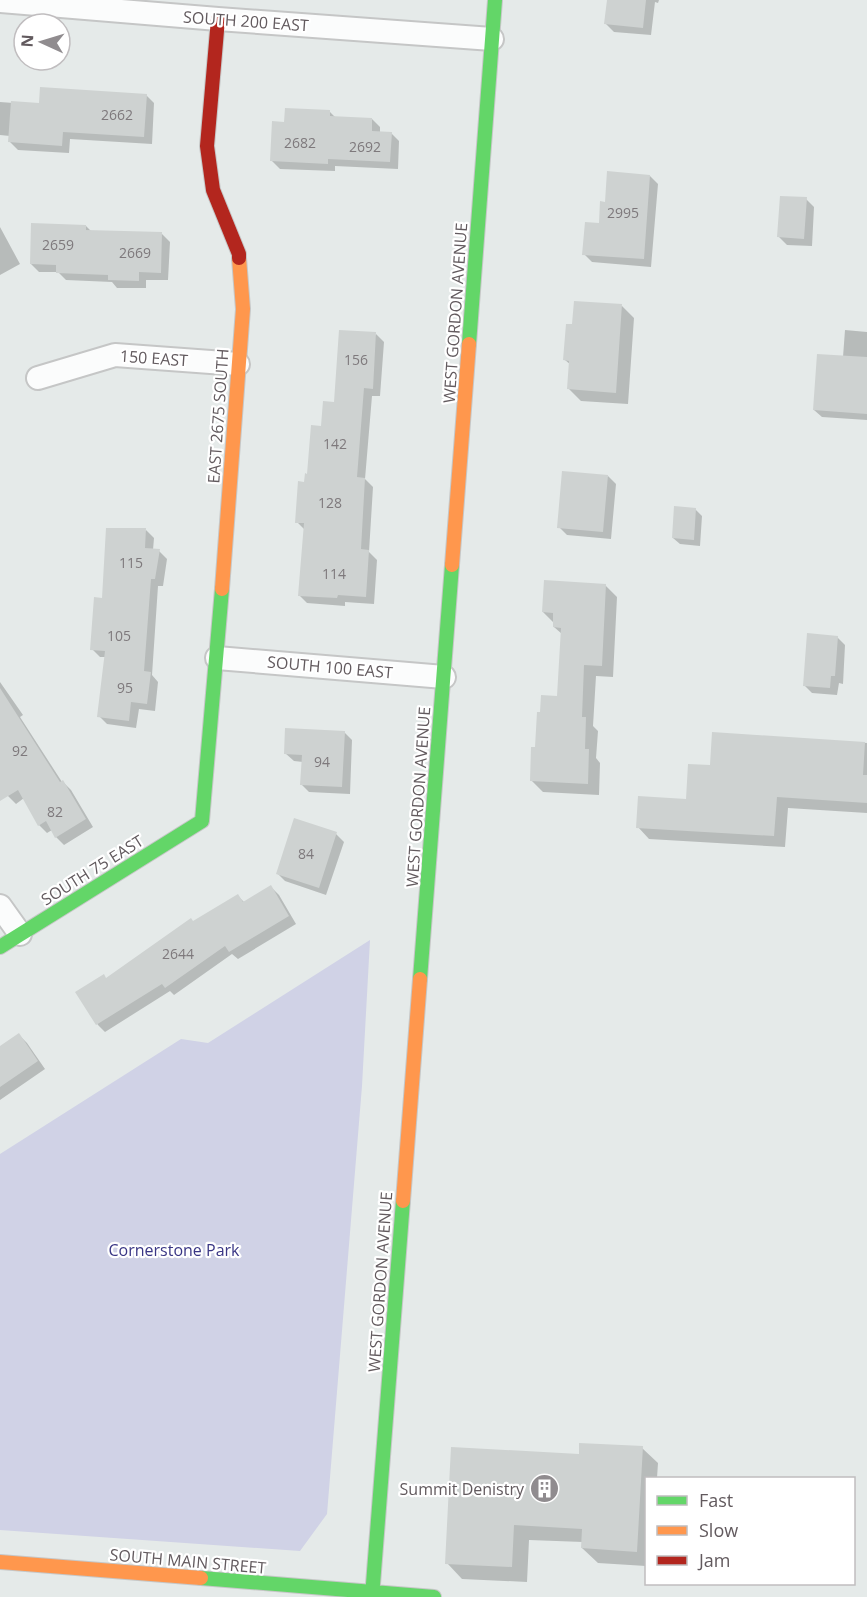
<svg xmlns="http://www.w3.org/2000/svg" width="867" height="1597" font-family="'Open Sans',sans-serif">
	<style>
		.green { fill: #d0d2e6 }
		.shadow { fill: #0003 }
		.building { fill: #ced2d1 }
		.lines { fill: none; stroke-linecap: round; stroke-linejoin: round }
		.street-casing { stroke: #c5c6c6; stroke-width: 26 }
		.fast-casing { stroke: #c6c7c7; stroke-width: 16 }
		.slow-casing { stroke: #c6c7c7; stroke-width: 16 }
		.jam-casing { stroke: #c6c7c7; stroke-width: 16 }
		.street { stroke: #fbfcfc; stroke-width: 22 }
		.fast { stroke: #63d668; stroke-width: 14 }
		.slow { stroke: #ff974d; stroke-width: 14 }
		.jam { stroke: #b3261e; stroke-width: 14 }
		.labels { text-anchor: middle; dominant-baseline: central; stroke-width: 4.5; stroke-linejoin: round; paint-order: stroke }
		.number-label { font-size: 14px; fill: #7e797c }
		.street-label { font-size: 16px; fill: #625a5e; stroke: #fff }
		.park-label { font-size: 16px; fill: #3a3685; stroke: #fff }
		.poi-label { font-size: 16px; fill: #625a5e; stroke: #fff; text-anchor: end }
	</style>
	<rect width="100%" height="100%" fill="#e5eae9"/>
	<path class="green" d="M370 940 362 1086 327 1514 300 1551 0 1530V1154L181 1039 208 1043Z"/>
	<path class="shadow" d="M608 0H659L658 3 655 2 651 35 614 32 606 24Z
		M146 95 154 103 152 144 70 139 69 153 18 150 10 142V136L0 135V102L40 105Z
		M330 112 336 118 372 119 380 127V133H391L399 141 398 169 335 166V171L280 169 272 161 285 124Z
		M650 176 658 184 651 267 592 262 584 254 600 225 606 203Z
		M806 199 814 207 812 246 787 245 779 237Z
		M86 226 92 232 162 234 170 242 168 280H146V288H117L112 282 66 280 58 272H39L31 264Z
		M0 227 20 264 0 275Z
		M622 306 634 318 628 404 581 401 569 389 571 365 565 360 573 326Z
		M845 330 867 332V420L822 417 814 410 843 357Z
		M376 334 384 342 380 396H372L365 479 373 487 369 552 377 560 374 604 345 602V606L307 603 299 595 305 530 297 522 306 483 323 427Z
		M608 476 616 484 611 539 567 535 559 527Z
		M695 509 702 516 700 546 680 544 673 538Z
		M146 530 154 538 153 550 159 551 167 559 163 586H158L152 675 158 682 155 711 139 709 136 728 107 724 99 716 106 657H100L92 649 104 599Z
		M605 585 617 597 613 677 596 676 593 726 598 731 596 758 600 763 599 795 543 792 531 780 537 748 558 697 562 634 554 627V623L543 612Z
		M837 637 845 645 843 684 839 683 837 695 812 693 804 685Z
		M0 682 23 715 20 717 62 782H63L71 790 93 827 64 845 56 837 52 830 47 833 39 825 24 798 16 804 8 796 0 784Z
		M344 732 352 740 350 794 309 792 301 784 303 762 294 761 285 753Z
		M713 733 867 743V813L788 808 785 847 649 839 638 827 687 801 711 767Z
		M336 834 344 842 326 895 285 881 277 873Z
		M271 887 279 895 296 924 238 959 232 954 174 995 170 991 105 1032 98 1025 77 993 107 979 193 922 238 896 244 902Z
		M19 1035 27 1043 45 1069 0 1100V1048Z
		M642 1448 658 1463 657 1478H646V1566L598 1563 582 1548 583 1542 529 1540 527 1582 462 1579 447 1563 580 1455Z"/>
	<path class="building" d="M607 0H646L643 28 604 24Z
		M40 87 147 94 144 137 63 132 62 146 8 142 11 101 39 103Z
		M285 108 330 110V116L372 118V131L392 132 390 162 328 159V164L270 161 272 121 284 122Z
		M607 171 650 175 644 259 582 255 585 222 599 223 600 201 605 202Z
		M780 196 807 197 804 239 777 237Z
		M31 223 86 225V230L162 232 161 273 139 272V281L108 280V275L56 273V265L30 264Z
		M574 301 622 304 616 393 567 389 569 361 563 360 566 324H572Z
		M339 330 376 332 373 389 364 388 357 477 365 478 361 549 369 550 366 597 338 595 337 598 298 596 304 523H295L298 481 304 482 305 473 307 474 311 425 321 426 323 401 334 402Z
		M817 354 867 357V414L813 410Z
		M562 471 608 475 603 532 557 528Z
		M674 506 696 508 694 540 672 538Z
		M106 528H146L145 548 160 549 155 579H151L144 671 151 672 147 704 131 702 129 721 97 717 105 651 90 650 94 597 102 598Z
		M544 580 606 584 602 666 584 665 582 717H586L585 749H589L588 784 530 781 531 747H535L537 712H540L541 695 557 696 561 628 553 627V613L542 612Z
		M807 633 838 636 835 676H831L830 688 803 686Z
		M0 688 60 782 63 780 86 819 55 838 46 821 38 826 18 790 0 801Z
		M285 728 345 731 342 787 300 785 302 755 284 754Z
		M712 732 865 742 863 775H867V803L777 797 774 836 636 828 638 796 686 799 688 764 710 765Z
		M294 818 337 832 319 888 276 874Z
		M271 885 289 916 229 952 225 946 165 988 162 984 96 1025 75 992 104 974 106 978 191 918 193 921 238 894 243 902Z
		M19 1033 38 1061 0 1087V1046Z
		M579 1443 643 1446 637 1552 581 1548 582 1529 514 1525 512 1567 445 1564 451 1447 579 1454Z"/>
	<g class="lines">
		<defs>
			<path id="street" d="M0 1 218 19 492 39
				M38 378 115 355 238 364
				M217 658 444 677
				M0 906 20 934"/>
			<path id="fast" d="M469 344 495 0
				M0 947 202 821 222 589
				M420 979 452 565
				M201 1578 434 1597
				M372 1597 403 1201"/>
			<path id="slow" d="M452 565 469 344
				M222 589 243 309 239 258
				M403 1201 420 979
				M0 1562 201 1578"/>
			<path id="jam" d="M218 19 207 146 213 190 239 254V258"/>
		</defs>
		<use href="#street" class="street-casing"/>
		<use href="#fast" class="fast-casing"/>
		<use href="#slow" class="slow-casing"/>
		<use href="#jam" class="jam-casing"/>
		<use href="#street" class="street"/>
		<use href="#fast" class="fast"/>
		<use href="#slow" class="slow"/>
		<use href="#jam" class="jam"/>
	</g>
	<defs>
		<symbol id="building-disc" viewBox="-11 -11 22 22"><circle r="9.5" fill="#908c8f" stroke="#fff"/><path d="M-4-6H4V6H1V3H-1V6H-4ZM-2.5-4.3h1.7v1.8h-1.7ZM.8-4.3h1.7v1.8H.8ZM-2.5-1h1.7V.8h-1.7ZM.8-1h1.7V.8H.8Z" fill="#fff"/></symbol>
	</defs>
	<g fill-rule="evenodd">
		<use href="#building-disc" x="528" y="1472" width="33" height="33"/>
	</g>
	<g class="labels">
		<g class="number-label">
			<text x="117" y="114">2662</text>
			<text x="300" y="142">2682</text>
			<text x="365" y="146">2692</text>
			<text x="623" y="212">2995</text>
			<text x="58" y="244">2659</text>
			<text x="135" y="252">2669</text>
			<text x="356" y="359">156</text>
			<text x="335" y="443">142</text>
			<text x="330" y="502">128</text>
			<text x="131" y="562">115</text>
			<text x="334" y="573">114</text>
			<text x="119" y="635">105</text>
			<text x="125" y="687">95</text>
			<text x="20" y="750">92</text>
			<text x="322" y="761">94</text>
			<text x="55" y="811">82</text>
			<text x="306" y="853">84</text>
			<text x="178" y="953">2644</text>
		</g>
		<g class="street-label">
			<text transform="translate(246 21) rotate(4)">SOUTH 200 EAST</text>
			<text transform="translate(455 313) rotate(-86)">WEST GORDON AVENUE</text>
			<text transform="translate(154 358) rotate(4)">150 EAST</text>
			<text transform="translate(218 416) rotate(-86)">EAST 2675 SOUTH</text>
			<text transform="translate(330 667) rotate(5)">SOUTH 100 EAST</text>
			<text transform="translate(418 797) rotate(-86)">WEST GORDON AVENUE</text>
			<text transform="translate(92 870) rotate(-32)">SOUTH 75 EAST</text>
			<text transform="translate(380 1282) rotate(-86)">WEST GORDON AVENUE</text>
			<text transform="translate(188 1561) rotate(5)">SOUTH MAIN STREET</text>
		</g>
		<g class="park-label">
			<text x="174" y="1250">Cornerstone Park</text>
		</g>
		<g class="poi-label">
			<text x="524" y="1489">Summit Denistry</text>
		</g>
	</g>
	<rect x="645" y="1477" width="210" height="108" fill="#ffffff" stroke="#c0bdbf" stroke-width="1.5"/>
	<rect x="657" y="1496" width="30" height="9" fill="#63d668" stroke="#c0bdbf" stroke-width="1.5"/>
	<text x="699" y="1507" font-size="18" fill="#625a5e">Fast</text>
	<rect x="657" y="1526" width="30" height="9" fill="#ff974d" stroke="#c0bdbf" stroke-width="1.5"/>
	<text x="699" y="1537" font-size="18" fill="#625a5e">Slow</text>
	<rect x="657" y="1556" width="30" height="9" fill="#b3261e" stroke="#c0bdbf" stroke-width="1.5"/>
	<text x="699" y="1567" font-size="18" fill="#625a5e">Jam</text>
	<g transform="translate(42 42) rotate(274)"><circle r="28" fill="#ffffff" stroke="#c0bdbf" stroke-width="1.5"/>
	<path d="M0-4.5L10 22L0 15L-10 22Z" fill="#908c8f"/>
	<text y="-9" font-size="16" font-weight="bold" text-anchor="middle" fill="#625a5e">N</text>
	</g>
</svg>
